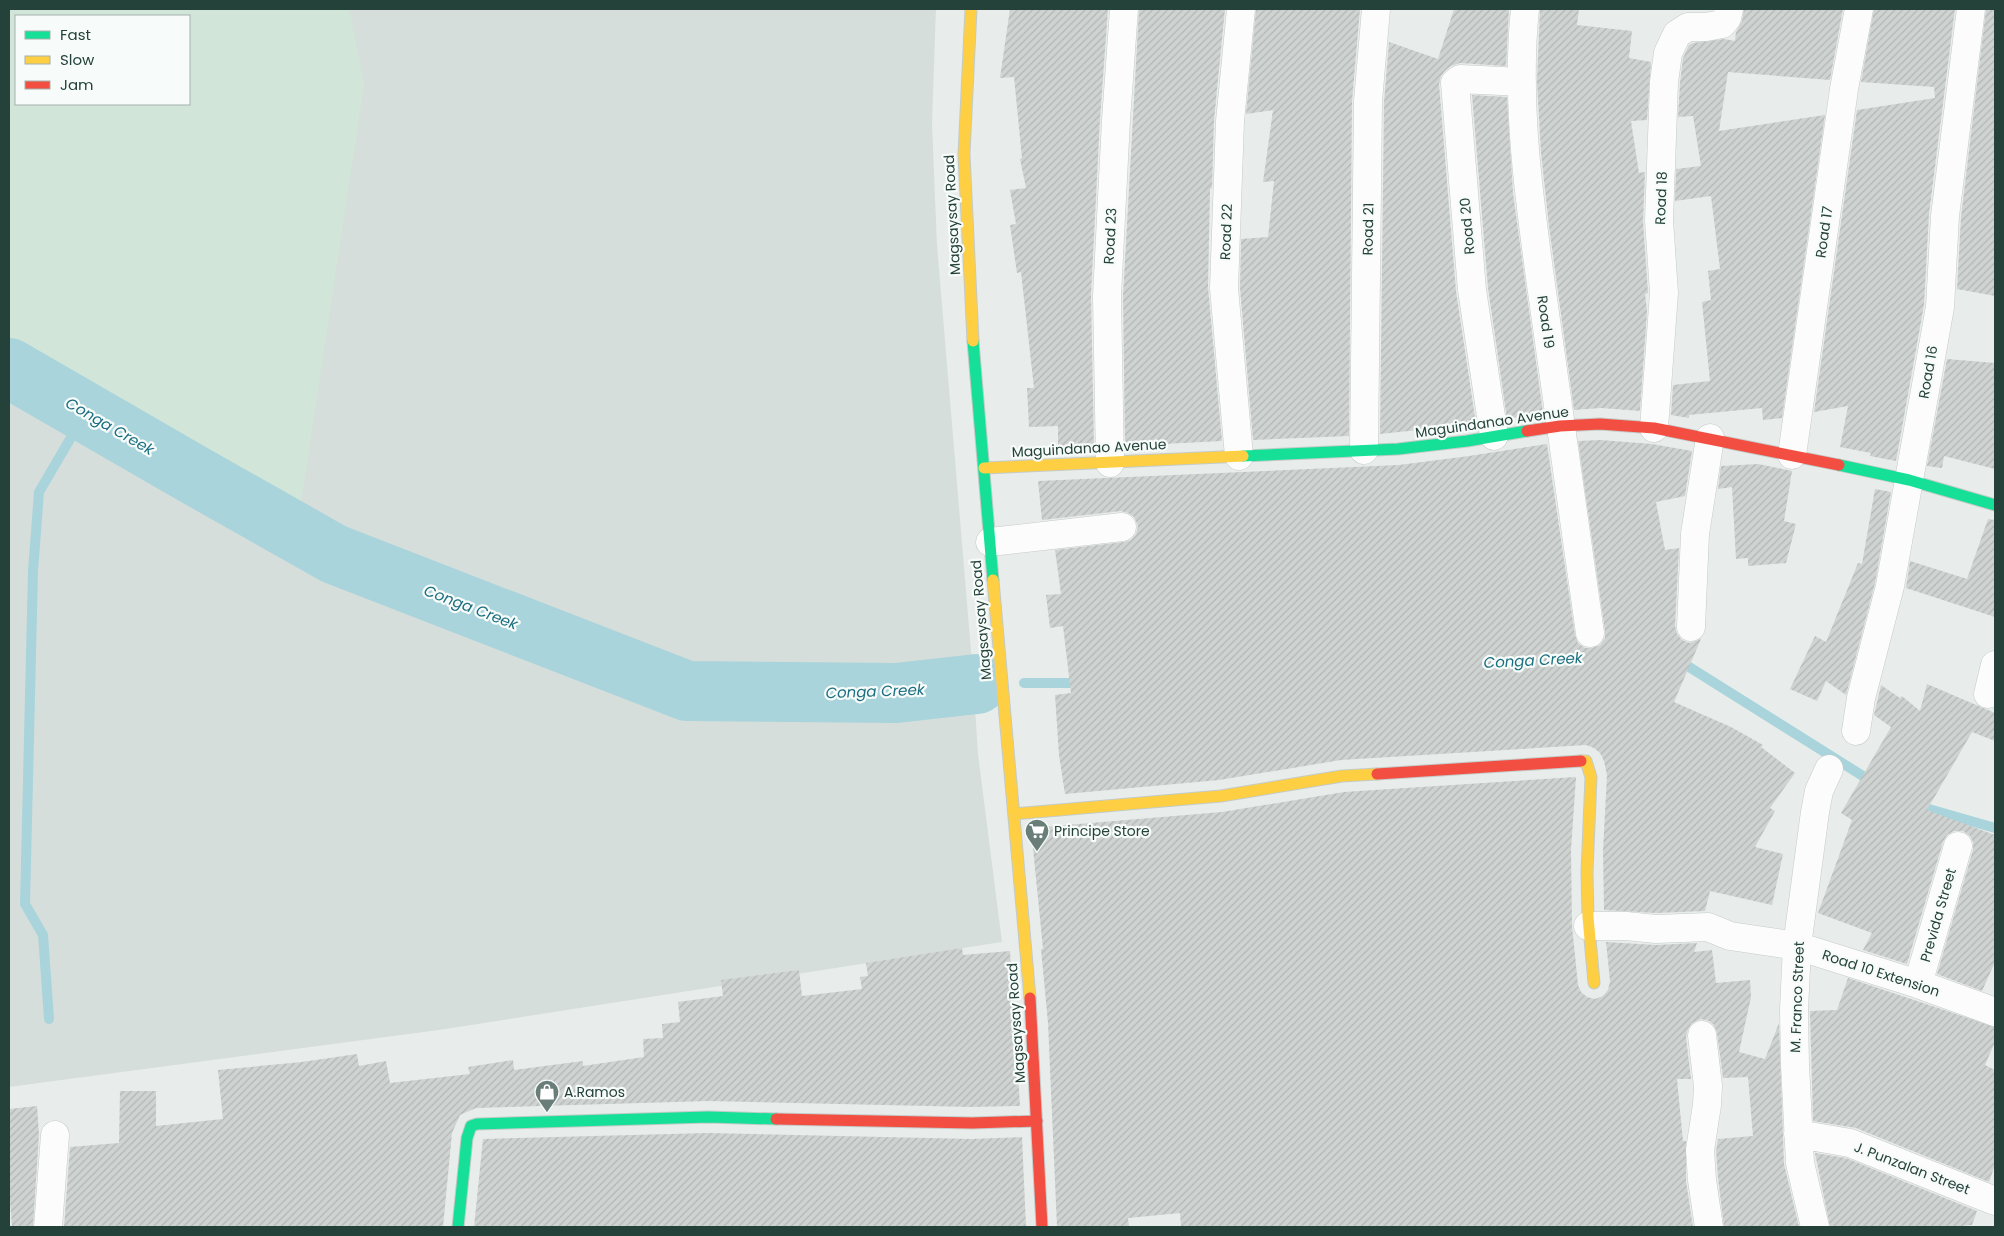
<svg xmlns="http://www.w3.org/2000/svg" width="2004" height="1236" font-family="Poppins,sans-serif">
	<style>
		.built { fill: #d6dedb; fill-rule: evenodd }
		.grass { fill: #d1e6d8; fill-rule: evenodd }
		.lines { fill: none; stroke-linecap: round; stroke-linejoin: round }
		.stream { stroke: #a9d4db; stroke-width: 10 }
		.river { stroke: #a9d4db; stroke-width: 60 }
		.building { fill: url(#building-hatch) }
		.street-casing { stroke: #c5cac8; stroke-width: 29 }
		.fast-casing { stroke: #c3cbc8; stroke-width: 13 }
		.slow-casing { stroke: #c3cbc8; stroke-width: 13 }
		.jam-casing { stroke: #c3cbc8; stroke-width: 13 }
		.street { stroke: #fcfcfc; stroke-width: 28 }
		.fast { stroke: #16e098; stroke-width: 11 }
		.slow { stroke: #ffcf43; stroke-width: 11 }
		.jam { stroke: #f24e42; stroke-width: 11 }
		.labels { text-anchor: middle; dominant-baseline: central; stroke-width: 4.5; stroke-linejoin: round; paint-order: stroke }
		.street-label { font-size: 14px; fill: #24423a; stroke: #f7fbf9 }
		.poi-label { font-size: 14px; fill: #24423a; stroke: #f7fbf9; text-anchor: start }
		.water-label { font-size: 15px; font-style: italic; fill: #1c6f80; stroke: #f7fbf9 }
	</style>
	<defs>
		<pattern id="building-hatch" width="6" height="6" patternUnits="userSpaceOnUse" patternTransform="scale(1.25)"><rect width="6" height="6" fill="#cfd4d2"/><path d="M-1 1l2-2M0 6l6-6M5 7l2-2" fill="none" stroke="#b2b7b5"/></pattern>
	</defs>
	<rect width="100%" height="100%" fill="#e8edeb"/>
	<path class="built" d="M9 9H936L932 123 937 245 972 662 978 754 1002 942 439 1030 9 1087ZM16 16H189V104H16Z"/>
	<path class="grass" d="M9 9H349L364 84 299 516 9 351ZM16 16H189V104H16Z"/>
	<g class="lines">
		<path class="stream" d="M1678 660 1874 783
			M1024 683H1082
			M1915 805 1995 828
			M49 1019 43 935 25 904 33 571 39 492 86 412"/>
		<path class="river" d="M9 368 196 476 334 554 687 691 896 693 977 684"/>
	</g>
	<path class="building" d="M1010 9H1108L1100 119 1091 295 1094 447 1058 449V426L1029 427 1027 388H1034L1021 272 1017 273 1010 225 1016 224 1010 190 1026 188 1020 159 1022 158 1014 77 1000 78Z
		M1139 9H1225L1214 120 1212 188 1210 189 1208 287 1222 441 1125 446 1123 296Z
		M1256 9H1360L1352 101 1349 436 1253 440 1240 288 1241 239 1268 237 1274 181 1263 182 1273 110 1246 114Z
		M1454 9H1509L1506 66 1460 63 1451 66 1445 71 1441 76 1439 84 1456 291 1476 424 1380 434 1384 102 1389 42 1438 59Z
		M1540 9H1579L1577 25 1632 31 1629 58 1651 62 1647 120 1631 121 1639 173 1645 172 1643 221 1648 293 1645 294 1647 311 1640 411 1601 408 1574 410 1549 226 1541 153 1537 81Z
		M1744 9H1843L1830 80 1728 72 1719 131 1825 115 1782 418 1763 420 1762 408 1689 415V418L1671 415 1673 385 1710 381 1702 302 1711 300 1708 271 1720 269 1711 196 1675 201 1676 169 1701 166 1693 116 1678 117 1680 83 1683 58 1689 45 1693 43 1724 39 1735 41 1736 32 1742 21Z
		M1874 9H1955L1929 214 1924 305 1896 461 1870 456 1871 453 1840 447 1848 406 1814 412 1857 110 1935 98 1934 87 1861 82Z
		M1986 9H1995V296L1957 289 1961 217Z
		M1472 95 1507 97 1513 193 1543 413 1507 419 1488 288Z
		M1947 359 1995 363V469L1944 456 1942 468 1927 466Z
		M1600 440 1652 444 1692 451 1685 496 1656 502 1665 550 1679 548 1675 626 1677 634 1682 640 1690 643 1701 639 1674 702 1731 727 1763 745 1761 747 1795 773 1770 808 1775 811 1755 847 1783 854 1772 905 1710 891 1705 911 1656 913 1604 910 1603 851 1607 775 1604 761 1600 753 1594 748 1586 745 1341 760 1219 780 1065 794 1059 755 1055 695 1071 693 1063 626 1050 628 1046 595 1061 594 1055 550 1124 542 1131 540 1136 534 1138 526 1134 517 1128 513 1121 511 1042 520 1038 481 1399 465 1469 456 1547 444 1575 635 1578 643 1585 648H1592L1600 645 1605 638V631L1578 441Z
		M1758 464 1792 471 1784 521 1796 524 1786 563 1748 566V558L1736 559 1732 487 1718 489 1721 466Z
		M1875 489 1891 492 1875 583 1846 695 1826 681 1817 701 1790 689 1815 636 1826 642 1858 563 1862 564Z
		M1988 519 1995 520V617L1906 588 1910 561 1967 579Z
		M1927 684 1995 713V741L1972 732 1927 810 1995 835V962L1982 991 1937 974 1973 850V842L1970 836 1963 831H1954L1947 835 1943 842 1907 964 1863 950 1872 933 1818 913 1852 820 1841 813 1891 727 1874 715 1881 685 1900 698 1902 696 1920 711Z
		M1576 777 1571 850 1572 926 1578 985 1581 992 1587 997 1595 999 1603 996 1608 990 1610 981 1606 942 1656 945 1697 943 1694 952 1712 950 1716 983 1750 980 1751 997 1739 1052 1765 1059 1779 1023 1784 1164 1799 1227H1724L1718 1178 1716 1151 1718 1139 1753 1136 1748 1077 1723 1078 1717 1033 1714 1025 1709 1021 1701 1019 1692 1023 1688 1029 1686 1037 1691 1079H1677L1683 1141H1686V1181L1693 1227H1181L1180 1213 1128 1218 1129 1227H1057L1048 1023 1041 949H1043L1031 828 1222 812 1344 792Z
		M962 948 963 955 1010 951 1020 1106 972 1107 708 1101 476 1108 460 1115 452 1133 443 1227H64L70 1147 119 1143 120 1091H156V1126L223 1119 218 1070 302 1062 357 1054 359 1066 386 1061 390 1083 470 1074 468 1067 513 1060 514 1070 583 1061V1066L644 1057 643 1039 663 1038 662 1024 680 1022 678 1002 723 996 721 980 799 970 802 996 862 989 860 977 868 976 866 963Z
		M1848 978 1995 1027V1042L1985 1065 1995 1070V1165L1989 1182 1856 1128 1813 1121 1810 1011 1837 1010Z
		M37 1106 39 1134 33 1227H12L9 1188V1109Z
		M708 1133 972 1139 1022 1137 1026 1227H474L483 1139Z
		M1815 1153 1846 1158 1977 1211 1972 1225 1950 1227H1830Z"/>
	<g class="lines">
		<defs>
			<path id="street" d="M1525 9C1515 103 1530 206 1543 299 1558 411 1574 522 1590 633
				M1654 428 1664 293 1659 220 1664 82 1668 53 1677 34 1688 27H1706L1722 24 1727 18 1729 9
				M1494 436 1472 290 1455 83 1460 79 1522 82
				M1364 450 1368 101 1376 9
				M1792 455 1844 89 1859 9
				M1239 456 1224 288 1230 121 1241 9
				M1110 463 1107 296 1116 120 1124 9
				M990 542 1122 527
				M1691 627 1695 534 1710 438
				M1988 694 1995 665
				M1856 731 1861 698 1890 586 1940 307 1945 216 1971 9
				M1588 926H1626L1656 929 1708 927 1730 936 1797 946 1918 984 1995 1012
				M1918 984 1958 846
				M1702 1035 1708 1086 1707 1105 1700 1150 1702 1180 1709 1227
				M1798 1134 1850 1143 1995 1201
				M48 1227 55 1135
				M1815 1227 1800 1163 1795 1065 1794 1010 1797 946 1815 812 1819 791 1829 769"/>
			<path id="fast" d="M973 341 993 580
				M1243 456 1398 449 1467 441 1527 431
				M1839 465 1909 480 1995 505
				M458 1227 467 1138 471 1126 477 1124 708 1117 776 1119"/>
			<path id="slow" d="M971 9 964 154 973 341
				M984 468 1243 456
				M993 580 1030 998
				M1581 761H1586L1591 777 1587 872 1588 917 1594 983
				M1014 814 1221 796 1342 776 1377 774"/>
			<path id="jam" d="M1527 431 1560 426 1600 424 1654 428 1839 465
				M1377 774 1581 761
				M1030 998 1042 1227
				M776 1119 972 1123 1037 1121"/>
		</defs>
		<use href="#street" class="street-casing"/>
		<use href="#fast" class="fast-casing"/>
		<use href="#slow" class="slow-casing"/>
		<use href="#jam" class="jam-casing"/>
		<use href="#street" class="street"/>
		<use href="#fast" class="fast"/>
		<use href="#slow" class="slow"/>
		<use href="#jam" class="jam"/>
	</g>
	<defs>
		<symbol id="supermarket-pin" viewBox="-11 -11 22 30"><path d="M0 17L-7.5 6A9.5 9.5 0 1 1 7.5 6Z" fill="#697e78" stroke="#f7fbf9"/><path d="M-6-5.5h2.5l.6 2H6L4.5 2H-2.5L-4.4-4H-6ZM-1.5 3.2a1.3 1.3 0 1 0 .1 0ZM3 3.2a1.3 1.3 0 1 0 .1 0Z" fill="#fff"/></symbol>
		<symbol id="shop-pin" viewBox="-11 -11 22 30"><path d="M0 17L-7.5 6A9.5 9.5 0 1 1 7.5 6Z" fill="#697e78" stroke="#f7fbf9"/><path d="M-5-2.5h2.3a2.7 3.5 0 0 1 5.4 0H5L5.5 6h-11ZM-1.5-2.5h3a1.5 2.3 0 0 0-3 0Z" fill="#fff"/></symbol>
	</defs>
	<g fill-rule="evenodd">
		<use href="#supermarket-pin" x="1023" y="817" width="28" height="38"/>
		<use href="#shop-pin" x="533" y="1078" width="28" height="38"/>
	</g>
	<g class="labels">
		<g class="street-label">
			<text transform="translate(1661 198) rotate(-88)">Road 18</text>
			<text transform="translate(952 215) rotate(-93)">Magsaysay Road</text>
			<text transform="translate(1467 226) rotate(-95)">Road 20</text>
			<text transform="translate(1368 229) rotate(-89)">Road 21</text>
			<text transform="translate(1226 232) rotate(-88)">Road 22</text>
			<text transform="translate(1824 232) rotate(-82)">Road 17</text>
			<text transform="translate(1110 236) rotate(-87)">Road 23</text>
			<text transform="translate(1546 322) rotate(82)">Road 19</text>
			<text transform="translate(1928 372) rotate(-80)">Road 16</text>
			<text transform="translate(1492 422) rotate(-8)">Maguindanao Avenue</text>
			<text transform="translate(1089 448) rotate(-3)">Maguindanao Avenue</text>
			<text transform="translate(981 620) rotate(-95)">Magsaysay Road</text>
			<text transform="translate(1938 915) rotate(-74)">Previda Street</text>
			<text transform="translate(1881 973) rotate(18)">Road 10 Extension</text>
			<text transform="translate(1797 997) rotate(-88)">M. Franco Street</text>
			<text transform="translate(1016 1023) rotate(-94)">Magsaysay Road</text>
			<text transform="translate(1912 1168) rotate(21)">J. Punzalan Street</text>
		</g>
		<g class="poi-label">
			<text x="1054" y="831">Principe Store</text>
			<text x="564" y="1092">A.Ramos</text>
		</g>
		<g class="water-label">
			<text transform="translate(110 426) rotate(30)">Conga Creek</text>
			<text transform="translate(471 607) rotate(21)">Conga Creek</text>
			<text transform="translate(1533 660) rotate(-3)">Conga Creek</text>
			<text transform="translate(875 691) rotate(-2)">Conga Creek</text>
		</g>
	</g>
	<rect width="2004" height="1236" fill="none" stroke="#24423a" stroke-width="20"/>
	<rect x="15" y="15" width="175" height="90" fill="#f7fbf9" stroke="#a3b1ad"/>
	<rect x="25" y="31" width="25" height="8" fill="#16e098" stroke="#a3b1ad"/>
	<text x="60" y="40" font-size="15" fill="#24423a">Fast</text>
	<rect x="25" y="56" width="25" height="8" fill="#ffcf43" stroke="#a3b1ad"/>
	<text x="60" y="65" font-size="15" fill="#24423a">Slow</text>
	<rect x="25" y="81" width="25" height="8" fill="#f24e42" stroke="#a3b1ad"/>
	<text x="60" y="90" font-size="15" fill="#24423a">Jam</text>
</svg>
